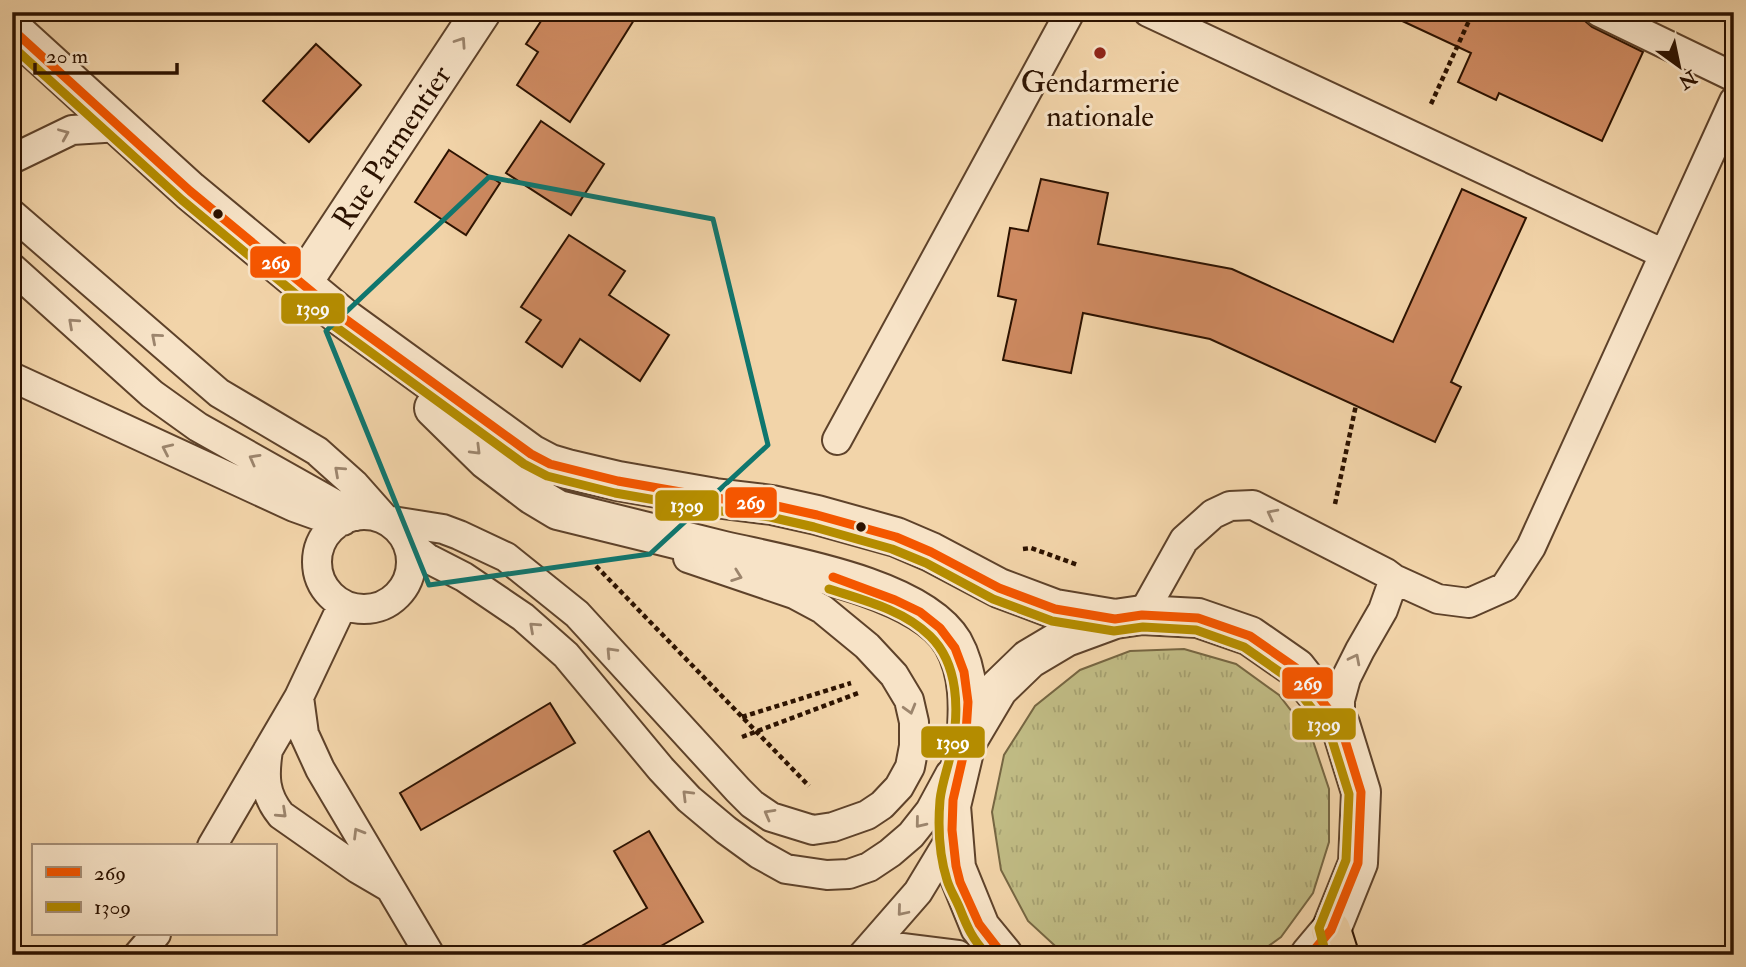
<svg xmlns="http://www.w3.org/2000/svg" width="1746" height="967" font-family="'IM FELL Double Pica',serif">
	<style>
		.grass { fill: url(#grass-tufts); stroke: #766642; stroke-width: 2 }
		.building { fill: #ce8a61; stroke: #2c1200; stroke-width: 2 }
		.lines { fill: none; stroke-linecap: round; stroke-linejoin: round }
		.service-casing { stroke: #5e422a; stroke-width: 32 }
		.minor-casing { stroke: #5e422a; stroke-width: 42 }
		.tertiary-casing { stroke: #5e422a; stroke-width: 42 }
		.trunk-casing { stroke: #2c1200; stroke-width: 42 }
		.path { stroke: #2c1200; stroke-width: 4.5; stroke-dasharray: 5 3.5; stroke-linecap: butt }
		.service { stroke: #f7e3c7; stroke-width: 28 }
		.minor { stroke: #f7e3c7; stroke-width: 38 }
		.tertiary { stroke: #f7e3c7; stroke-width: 38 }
		.trunk { stroke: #f2d4a9; stroke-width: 38 }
		.bus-1-casing { stroke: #f7e3c7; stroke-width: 14 }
		.bus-2-casing { stroke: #f7e3c7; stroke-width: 14 }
		.bus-1 { stroke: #f45600; stroke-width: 9 }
		.bus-2 { stroke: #b48c00; stroke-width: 9 }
		.oneway { stroke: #9c856d }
		.marked { fill: none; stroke: #0f766e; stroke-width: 5; stroke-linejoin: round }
		.poi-dot { fill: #8f2418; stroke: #f7e3c7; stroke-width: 2.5 }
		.bus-dot { fill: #2c1200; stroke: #f7e3c7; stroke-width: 2.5 }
		.labels { text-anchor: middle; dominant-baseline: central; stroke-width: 6; stroke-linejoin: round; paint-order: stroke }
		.poi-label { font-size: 30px; fill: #2c1200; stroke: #f7e3c7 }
		.street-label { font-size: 30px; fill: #2c1200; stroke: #f7e3c7 }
		.line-badge { stroke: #f7e3c7; stroke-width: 2.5 }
		.badge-label { font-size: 19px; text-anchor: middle; font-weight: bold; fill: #fff }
	</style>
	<defs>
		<pattern id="grass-tufts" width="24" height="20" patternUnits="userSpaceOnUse" patternTransform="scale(1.75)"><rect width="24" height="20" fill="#c0bb84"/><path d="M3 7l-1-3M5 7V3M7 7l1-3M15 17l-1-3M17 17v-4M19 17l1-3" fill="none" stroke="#a5a070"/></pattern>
	</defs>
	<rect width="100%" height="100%" fill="#f2d4a9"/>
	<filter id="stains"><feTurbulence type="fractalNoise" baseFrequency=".00286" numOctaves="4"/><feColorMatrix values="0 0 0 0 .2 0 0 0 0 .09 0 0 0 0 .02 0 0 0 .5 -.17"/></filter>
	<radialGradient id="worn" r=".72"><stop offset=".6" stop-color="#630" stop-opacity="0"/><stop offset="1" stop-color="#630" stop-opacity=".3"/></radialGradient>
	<path class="grass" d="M1184 649 1236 664 1279 695 1312 738 1329 789V842L1313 893 1281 937 1256 955H1065L1028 921 1001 870 992 812 1004 755 1035 706 1080 670 1130 651Z"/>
	<path class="building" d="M547 12H639L570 122 517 85 538 52 526 44Z
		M1383 12H1583L1585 21 1592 27 1643 52 1602 141 1499 93 1496 100 1458 82 1471 53Z
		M316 44 361 85 309 142 263 101Z
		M541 121 604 164 571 215 506 173Z
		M449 150 500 183 466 235 415 202Z
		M1041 179 1108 193 1098 244 1232 269 1393 342 1462 189 1526 218 1451 382 1461 387 1435 442 1210 339 1083 313 1071 373 1003 360 1016 300 998 296 1010 228 1028 231Z
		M569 235 625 271 609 295 669 335 640 381 580 339 562 367 526 342 541 320 521 307Z
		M550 703 575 743 421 830 400 793Z
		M649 831 703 922 645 955H566L647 908 614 851Z"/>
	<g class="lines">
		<defs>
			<path id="service" d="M1148 12 1664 254
				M1599 12 1734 77
				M12 159 72 130 120 127
				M12 214 219 393 317 451 355 485 386 520 443 529 459 535 506 557 577 614 738 790 752 804 771 817 813 830 833 827 867 815 882 805 899 787 910 767 914 746V722L909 700 894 675 867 646 822 609 794 594 688 558
				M12 268 152 394 198 427 356 516
				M12 377 294 507 322 517 343 521
				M837 440 1070 12
				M317 562a47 47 0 1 1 94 0a47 47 0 1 1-94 0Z
				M406 541 427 558 464 577 523 617 566 655 661 769 689 799 726 830 759 854 786 869 827 875 849 874 869 867 890 853 911 835 930 811 950 774
				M1394 579 1438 599 1469 603 1505 587 1531 547 1734 101
				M343 604 299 697 304 734 320 769 430 955
				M1142 615 1184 540 1213 514 1230 506 1253 505 1386 573 1394 579 1383 610 1360 650 1346 678 1340 700V724
				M268 750C264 776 264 794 281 815L358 869 387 886
				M212 846 299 697
				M138 955 156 934
				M863 955 918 892 953 834
				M872 955 902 948 958 955"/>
			<g id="minor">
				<path id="s1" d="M302 283 481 12"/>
			</g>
			<path id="tertiary" d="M12 29 190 191 341 316 531 454 550 464 567 469 618 481 715 498 772 505 817 515 896 537 931 552 999 588 1055 609 1115 619
				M434 408 487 460 533 495 558 510C614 524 669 537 724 551 784 565 920 587 953 643 970 673 969 708 966 742
				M1003 955 980 927 956 868 951 806 966 743 998 689 1029 659 1066 637 1115 619 1142 615 1198 618 1250 636 1296 668 1340 724 1361 792 1358 863 1331 930 1310 955"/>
			<path id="trunk" d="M1331 930 1339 955"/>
		</defs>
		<use href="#service" class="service-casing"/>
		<use href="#minor" class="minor-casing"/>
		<use href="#tertiary" class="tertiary-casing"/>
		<use href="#trunk" class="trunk-casing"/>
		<path class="path" d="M1431 104 1473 12
			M1335 504 1356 405
			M1023 549 1031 548 1078 565
			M596 566 809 786
			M742 717 851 683
			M742 737 858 693"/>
		<use href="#service" class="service"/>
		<use href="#minor" class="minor"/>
		<use href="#tertiary" class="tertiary"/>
		<use href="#trunk" class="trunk"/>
		<defs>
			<path id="bus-1" d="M12 29 190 191 341 316 531 454 550 464 618 481 715 498 772 505 817 515 896 537 931 552 999 588 1055 609 1115 619 1142 615 1198 618 1250 636 1296 668 1340 724 1361 792 1358 863 1331 930 1310 955
				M833 577 895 600 920 612 940 628 955 648 964 672 968 702 965 748 953 800 952 830 956 866 960 882 979 924 1003 955"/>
			<path id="bus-2" d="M12 46 182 200 333 325 524 464 547 476 615 493 713 510 770 517 814 527 892 549 926 563 993 599 1052 621 1114 631 1143 627 1196 630 1244 647 1287 677 1329 730 1349 794 1346 860 1319 928 1326 955
				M829 589C863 600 904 610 930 636 959 664 959 711 952 748 949 765 942 782 940 800 938 825 939 855 947 880 950 890 956 899 960 909 968 929 972 938 987 955"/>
		</defs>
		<use href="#bus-1" class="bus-1-casing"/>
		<use href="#bus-2" class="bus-2-casing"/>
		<use href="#bus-1" class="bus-1"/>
		<use href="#bus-2" class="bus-2"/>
	</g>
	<defs><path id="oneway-chevron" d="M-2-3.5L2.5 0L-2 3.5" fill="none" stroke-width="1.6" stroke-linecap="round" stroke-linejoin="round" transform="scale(1.75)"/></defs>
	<g class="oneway">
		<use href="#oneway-chevron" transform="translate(461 42) rotate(-56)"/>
		<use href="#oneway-chevron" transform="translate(64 134) rotate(-23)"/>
		<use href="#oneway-chevron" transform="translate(73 323) rotate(-138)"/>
		<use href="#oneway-chevron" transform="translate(156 338) rotate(-139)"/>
		<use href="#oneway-chevron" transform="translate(167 449) rotate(-155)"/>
		<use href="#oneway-chevron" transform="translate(476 450) rotate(45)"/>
		<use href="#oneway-chevron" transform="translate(254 459) rotate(-151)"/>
		<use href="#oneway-chevron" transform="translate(339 471) rotate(-138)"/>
		<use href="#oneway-chevron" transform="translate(1272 514) rotate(-153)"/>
		<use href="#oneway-chevron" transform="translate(737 576) rotate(20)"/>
		<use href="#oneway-chevron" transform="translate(534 627) rotate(-138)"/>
		<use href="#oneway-chevron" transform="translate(611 652) rotate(-133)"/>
		<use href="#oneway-chevron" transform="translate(1355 659) rotate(-63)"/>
		<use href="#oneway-chevron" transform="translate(910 709) rotate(74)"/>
		<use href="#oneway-chevron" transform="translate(687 795) rotate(-135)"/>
		<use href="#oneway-chevron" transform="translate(282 813) rotate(43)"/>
		<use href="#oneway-chevron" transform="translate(769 814) rotate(-151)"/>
		<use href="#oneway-chevron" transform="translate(920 823) rotate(129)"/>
		<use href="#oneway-chevron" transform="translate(358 833) rotate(-121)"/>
		<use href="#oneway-chevron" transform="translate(902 911) rotate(130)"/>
	</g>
	<path class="marked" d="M489 177 713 219 768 445 650 554 429 585 326 331Z"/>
	<circle class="poi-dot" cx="1100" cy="53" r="7"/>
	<g class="bus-dot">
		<circle cx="218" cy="214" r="6"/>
		<circle cx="861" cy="527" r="6"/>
	</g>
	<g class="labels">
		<g class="poi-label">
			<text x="1100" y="82">Gendarmerie<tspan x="1100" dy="34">nationale</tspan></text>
		</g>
		<g class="street-label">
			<text stroke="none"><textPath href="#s1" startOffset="163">Rue Parmentier</textPath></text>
		</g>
	</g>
	<g class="line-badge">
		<rect x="249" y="245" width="53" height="34" rx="7" fill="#f45600"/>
		<rect x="280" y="292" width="66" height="33" rx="7" fill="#b48c00"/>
		<rect x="724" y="486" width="54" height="33" rx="7" fill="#f45600"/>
		<rect x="654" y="489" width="66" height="33" rx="7" fill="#b48c00"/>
		<rect x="1281" y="666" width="53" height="34" rx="7" fill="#f45600"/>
		<rect x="1291" y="707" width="66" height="34" rx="7" fill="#b48c00"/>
		<rect x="920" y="725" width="66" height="34" rx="7" fill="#b48c00"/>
	</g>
	<g class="badge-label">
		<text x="276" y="269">269</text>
		<text x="313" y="315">1309</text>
		<text x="751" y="509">269</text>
		<text x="687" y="512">1309</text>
		<text x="1308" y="690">269</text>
		<text x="1324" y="731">1309</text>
		<text x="953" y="749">1309</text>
	</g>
	<rect width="1746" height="967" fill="none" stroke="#f2d4a9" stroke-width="42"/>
	<rect x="14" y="14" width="1718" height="939" fill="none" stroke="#2c1200" stroke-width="3.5"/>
	<rect x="21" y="21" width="1704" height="925" fill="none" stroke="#2c1200" stroke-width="2"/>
	<rect x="32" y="844" width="245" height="91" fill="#f7e3c7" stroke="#a68f77" stroke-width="2"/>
	<rect x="46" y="867" width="35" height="10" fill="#f45600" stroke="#a68f77" stroke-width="2"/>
	<text x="94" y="880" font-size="21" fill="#2c1200">269</text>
	<rect x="46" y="902" width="35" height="10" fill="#b48c00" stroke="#a68f77" stroke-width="2"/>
	<text x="94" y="914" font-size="21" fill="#2c1200">1309</text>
	<g transform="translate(1679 66) rotate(147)" stroke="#f7e3c7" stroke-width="5" paint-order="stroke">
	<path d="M0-5L12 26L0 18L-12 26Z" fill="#2c1200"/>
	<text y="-10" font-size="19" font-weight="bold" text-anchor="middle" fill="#2c1200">N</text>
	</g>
	<path d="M35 63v10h142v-10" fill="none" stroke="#2c1200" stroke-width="3.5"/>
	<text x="46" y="63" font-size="21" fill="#2c1200" stroke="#f7e3c7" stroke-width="5" paint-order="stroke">20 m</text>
	<rect width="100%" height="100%" filter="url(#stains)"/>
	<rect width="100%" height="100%" fill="url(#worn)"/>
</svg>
